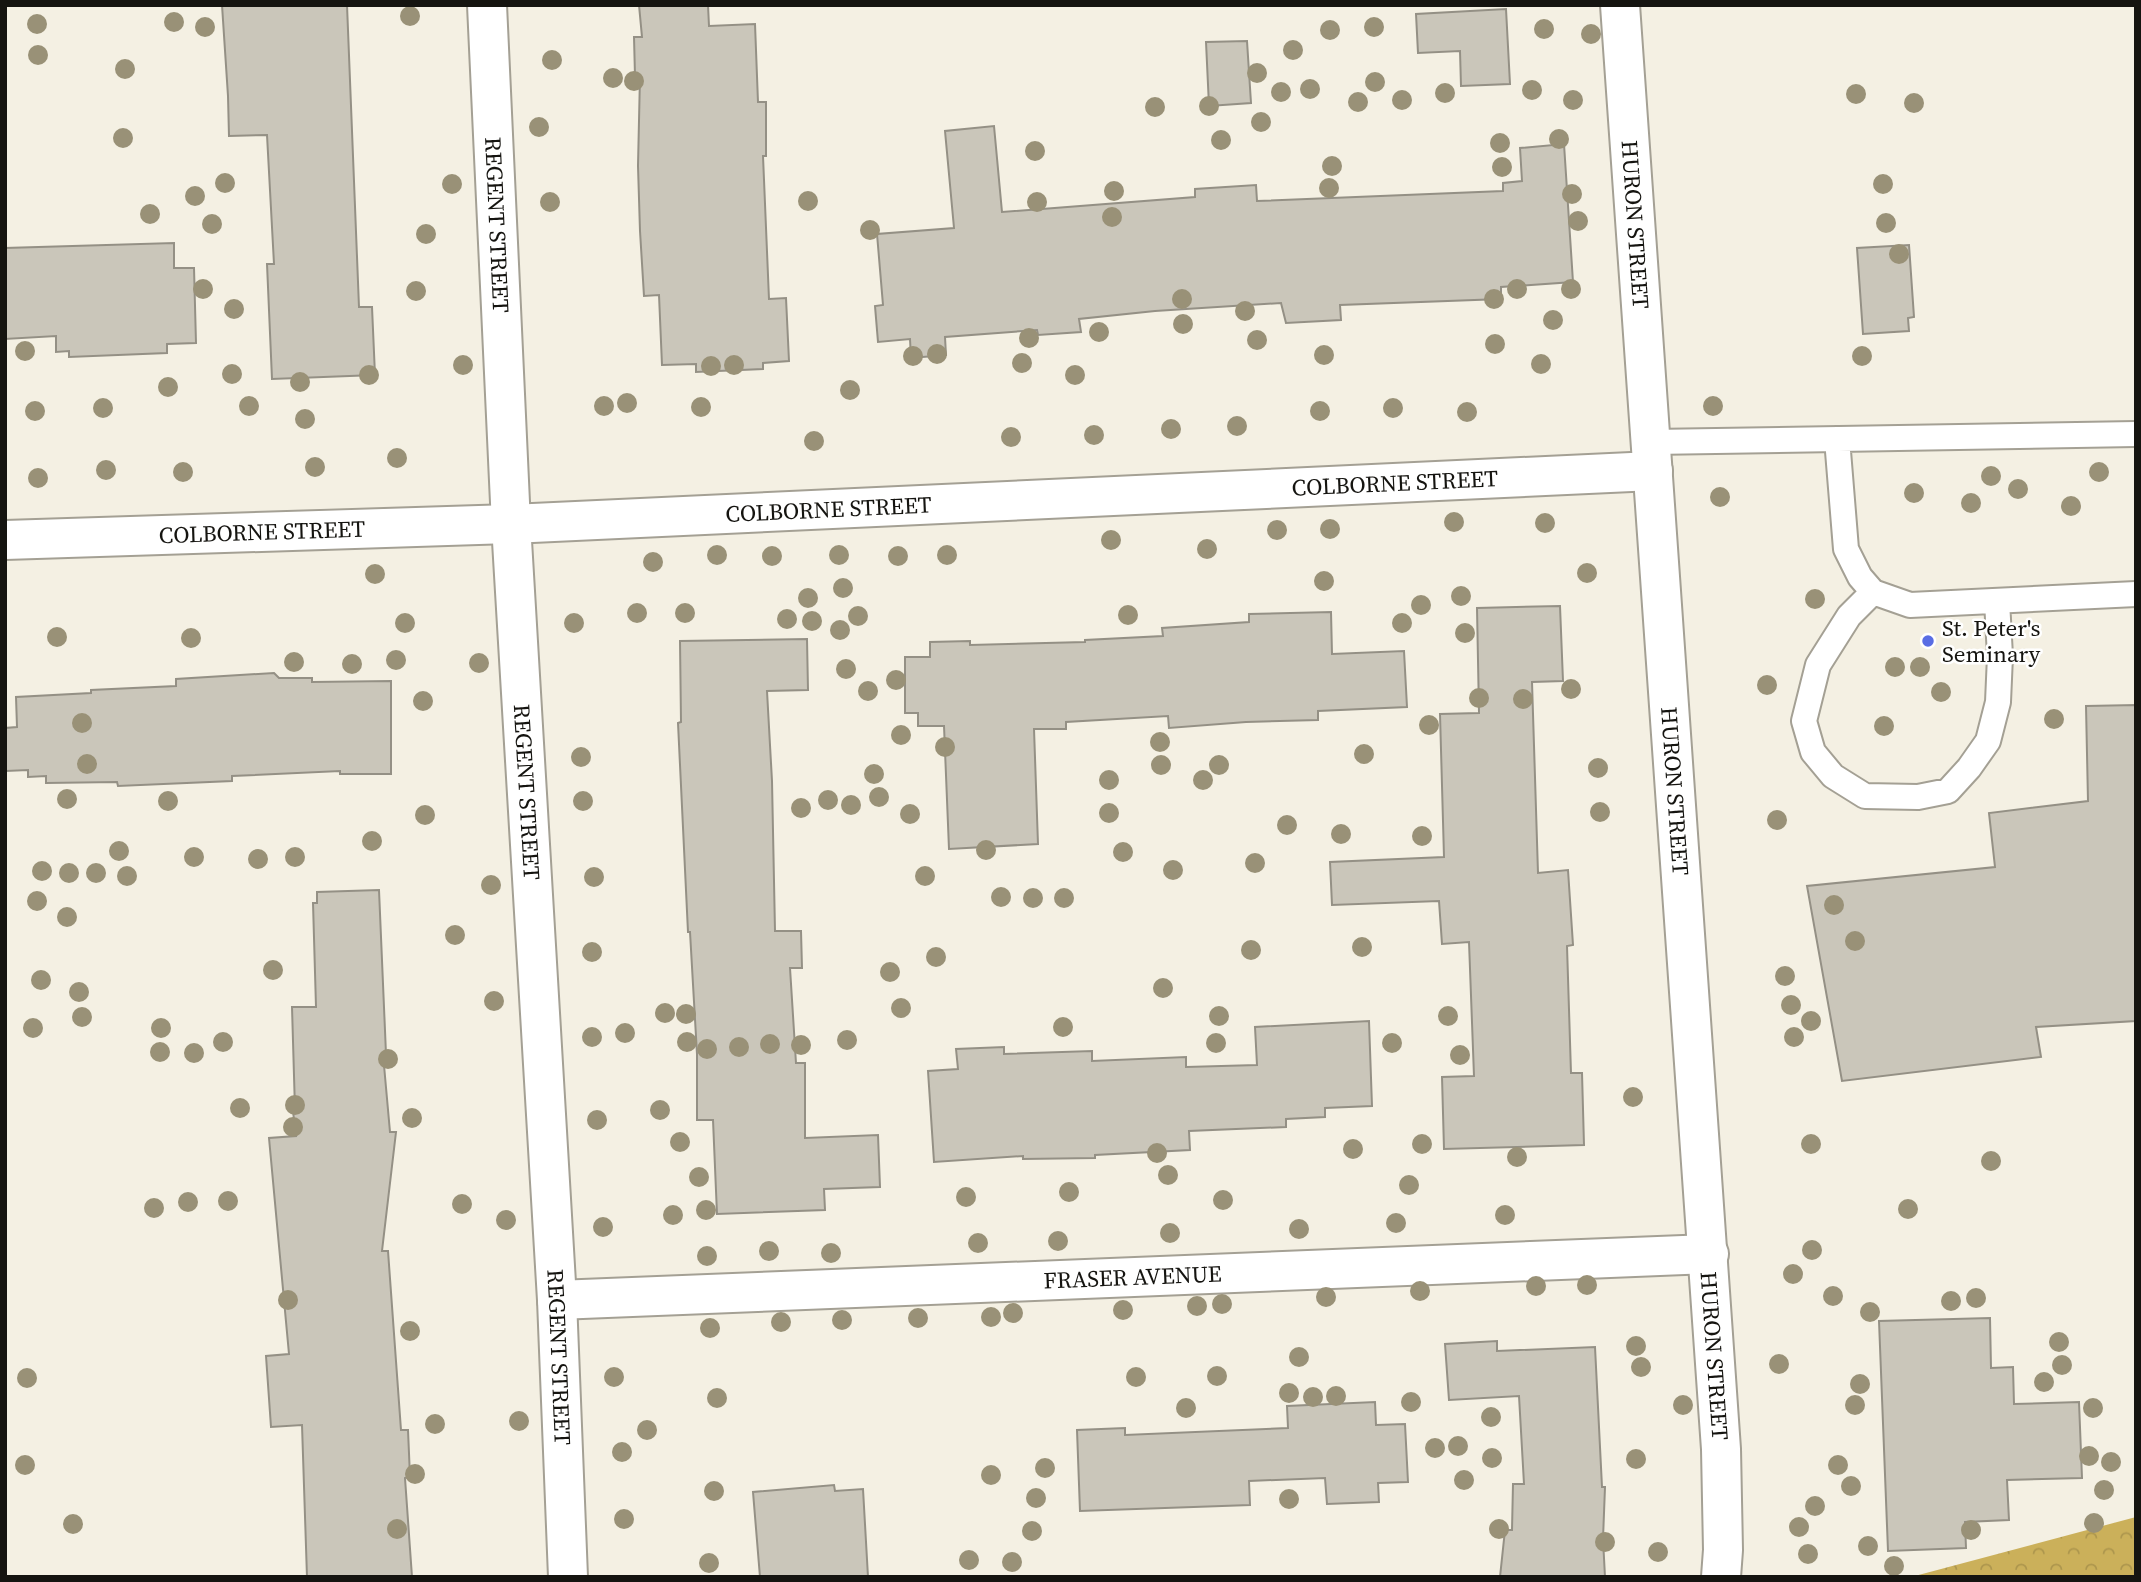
<svg xmlns="http://www.w3.org/2000/svg" width="2141" height="1582" font-family="'Source Serif 4',serif">
	<style>
		.forest { fill: url(#forest-crowns) }
		.building { fill: #cac6ba; stroke: #949085; stroke-width: 2 }
		.lines { fill: none; stroke-linecap: round; stroke-linejoin: round }
		.lane-casing { stroke: #a4a094; stroke-width: 28 }
		.street-casing { stroke: #a4a094; stroke-width: 42 }
		.secondary-casing { stroke: #a4a094; stroke-width: 42 }
		.lane { stroke: #fff; stroke-width: 24 }
		.street { stroke: #fff; stroke-width: 38 }
		.secondary { stroke: #fff; stroke-width: 38 }
		.tree { fill: #999177 }
		.poi-dot { fill: #596de4; stroke: #fff; stroke-width: 2.5 }
		.labels { text-anchor: middle; dominant-baseline: central; stroke-width: 5; stroke-linejoin: round; paint-order: stroke }
		.street-label { font-size: 23px; fill: #151410; stroke: #fff }
		.poi-label { font-size: 23px; fill: #151410; stroke: #fff; text-anchor: start }
	</style>
	<defs>
		<pattern id="forest-crowns" width="20" height="18" patternUnits="userSpaceOnUse" patternTransform="scale(1.75)"><rect width="20" height="18" fill="#cbb05a"/><path d="M2 6a3 3 0 1 1 6 0M12 15a3 3 0 1 1 6 0" fill="none" stroke="#ad964d"/></pattern>
	</defs>
	<rect width="100%" height="100%" fill="#f4f0e3"/>
	<path class="forest" d="M2136 1517V1577H1911Z"/>
	<path class="building" d="M222 5H347L359 307H372L375 375 272 379 267 264H274L267 135 229 136 228 96Z
		M639 5H708L709 26 755 24 758 102H766V156H763L769 299 786 298 789 361 763 363V369L696 372V364L662 365 659 295 644 296 640 231 638 166 640 76H635L634 37H642Z
		M1506 9 1510 84 1461 86 1460 51 1418 53 1416 14Z
		M1247 41 1251 103 1209 106 1206 42Z
		M994 126 1002 212 1195 197V189L1256 185 1257 201 1503 191V183L1522 181 1520 148 1564 144 1573 282 1501 287V299L1340 305 1341 320 1286 323 1281 303 1155 311 1079 319 1081 332 1038 335 1037 330 945 337 946 355 911 358 910 339 878 342 875 306 883 305 877 234 954 228 945 131Z
		M174 243V268H194L196 343 167 344V353L69 357V351L56 352V336L5 339V248Z
		M1909 245 1914 317 1908 318 1909 331 1863 334 1857 248Z
		M1560 606 1563 681 1532 682 1538 873 1568 870 1573 945 1567 946 1571 1073H1582L1584 1145 1444 1149 1442 1077 1474 1076 1469 942 1442 944 1439 901 1332 905 1330 862 1444 857 1440 714 1479 713 1477 608Z
		M1331 612 1332 654 1404 651 1407 707 1318 711V720L1246 722 1169 728 1168 716 1066 722V729H1034L1038 844 949 849 944 726H918V713H905V657H930V642L970 641V645L1085 642V640L1163 636 1162 628 1249 622V614Z
		M807 639 808 690 767 691 772 781 775 931H801L802 968H790L796 1063H805V1138L878 1135 880 1187 824 1189 825 1210 717 1214 713 1120H697V1054L690 932H688L678 723 681 722 680 641Z
		M274 673 279 678H312V682L391 681V774H340V771L232 776V781L118 786 117 782 46 783V776L28 777V770L6 771 5 728 17 727 16 697 91 693V690L176 686V679Z
		M2136 705V1021L2036 1027 2041 1057 1842 1081 1807 886 1995 867 1989 813 2088 801 2086 706Z
		M379 890 386 1054H383L390 1132H396L382 1251H388L401 1430H408L410 1477 405 1478 412 1577H307L302 1425 271 1427 266 1356 289 1354 269 1138 296 1136 293 1111 295 1110 292 1007H316L313 903H317V892Z
		M1369 1021 1372 1106 1325 1108V1117L1286 1119V1127L1189 1131 1190 1150 1095 1155V1158L1023 1159V1156L934 1162 928 1071 958 1069 956 1049 1004 1047V1054L1092 1051V1061L1186 1057V1067L1257 1065 1255 1027Z
		M1990 1318 1991 1368 2013 1367 2014 1404 2079 1402 2082 1478 2007 1480 2009 1520 1965 1522 1966 1548 1888 1551 1879 1321Z
		M1497 1341V1351L1595 1347 1602 1487H1605L1603 1539 1605 1577H1500L1505 1530H1512L1513 1484H1524L1519 1396 1449 1400 1445 1344Z
		M1375 1402 1376 1425 1405 1424 1408 1482 1378 1483 1379 1502 1327 1504 1325 1478 1249 1481 1250 1505 1080 1511 1077 1430 1125 1428V1435L1288 1428 1287 1406Z
		M834 1485 835 1491 863 1489 868 1577H760L753 1492Z"/>
	<g class="lines">
		<defs>
			<path id="lane" d="M1837 439 1846 549 1860 577 1873 592 1910 605 2136 594
				M1652 442 2136 434
				M1873 592 1849 616 1818 665 1804 721 1813 752 1833 776 1865 796 1918 797 1948 791 1969 768 1988 741 1998 702 2000 656 1997 601"/>
			<g id="street">
				<path id="s1" d="M487 5 511 524 557 1300 568 1577"/>
				<path id="s2" d="M557 1300 1709 1254"/>
			</g>
			<g id="secondary">
				<path id="s3" d="M1620 5 1721 1449 1723 1550 1721 1577"/>
				<path id="s4" d="M5 540 511 524 1653 471"/>
			</g>
		</defs>
		<use href="#lane" class="lane-casing"/>
		<use href="#street" class="street-casing"/>
		<use href="#secondary" class="secondary-casing"/>
		<use href="#lane" class="lane"/>
		<use href="#street" class="street"/>
		<use href="#secondary" class="secondary"/>
	</g>
	<g class="tree">
		<circle cx="410" cy="16" r="10"/>
		<circle cx="174" cy="22" r="10"/>
		<circle cx="37" cy="24" r="10"/>
		<circle cx="205" cy="27" r="10"/>
		<circle cx="1374" cy="27" r="10"/>
		<circle cx="1544" cy="29" r="10"/>
		<circle cx="1330" cy="30" r="10"/>
		<circle cx="1591" cy="34" r="10"/>
		<circle cx="1293" cy="50" r="10"/>
		<circle cx="38" cy="55" r="10"/>
		<circle cx="552" cy="60" r="10"/>
		<circle cx="125" cy="69" r="10"/>
		<circle cx="1257" cy="73" r="10"/>
		<circle cx="613" cy="78" r="10"/>
		<circle cx="634" cy="81" r="10"/>
		<circle cx="1375" cy="82" r="10"/>
		<circle cx="1310" cy="89" r="10"/>
		<circle cx="1532" cy="90" r="10"/>
		<circle cx="1281" cy="92" r="10"/>
		<circle cx="1445" cy="93" r="10"/>
		<circle cx="1856" cy="94" r="10"/>
		<circle cx="1402" cy="100" r="10"/>
		<circle cx="1573" cy="100" r="10"/>
		<circle cx="1358" cy="102" r="10"/>
		<circle cx="1914" cy="103" r="10"/>
		<circle cx="1209" cy="106" r="10"/>
		<circle cx="1155" cy="107" r="10"/>
		<circle cx="1261" cy="122" r="10"/>
		<circle cx="539" cy="127" r="10"/>
		<circle cx="123" cy="138" r="10"/>
		<circle cx="1559" cy="139" r="10"/>
		<circle cx="1221" cy="140" r="10"/>
		<circle cx="1500" cy="143" r="10"/>
		<circle cx="1035" cy="151" r="10"/>
		<circle cx="1332" cy="166" r="10"/>
		<circle cx="1502" cy="167" r="10"/>
		<circle cx="225" cy="183" r="10"/>
		<circle cx="452" cy="184" r="10"/>
		<circle cx="1883" cy="184" r="10"/>
		<circle cx="1329" cy="188" r="10"/>
		<circle cx="1114" cy="191" r="10"/>
		<circle cx="1572" cy="194" r="10"/>
		<circle cx="195" cy="196" r="10"/>
		<circle cx="808" cy="201" r="10"/>
		<circle cx="550" cy="202" r="10"/>
		<circle cx="1037" cy="202" r="10"/>
		<circle cx="150" cy="214" r="10"/>
		<circle cx="1112" cy="217" r="10"/>
		<circle cx="1578" cy="221" r="10"/>
		<circle cx="1886" cy="223" r="10"/>
		<circle cx="212" cy="224" r="10"/>
		<circle cx="870" cy="230" r="10"/>
		<circle cx="426" cy="234" r="10"/>
		<circle cx="1899" cy="254" r="10"/>
		<circle cx="203" cy="289" r="10"/>
		<circle cx="1517" cy="289" r="10"/>
		<circle cx="1571" cy="289" r="10"/>
		<circle cx="416" cy="291" r="10"/>
		<circle cx="1182" cy="299" r="10"/>
		<circle cx="1494" cy="299" r="10"/>
		<circle cx="234" cy="309" r="10"/>
		<circle cx="1245" cy="311" r="10"/>
		<circle cx="1553" cy="320" r="10"/>
		<circle cx="1183" cy="324" r="10"/>
		<circle cx="1099" cy="332" r="10"/>
		<circle cx="1029" cy="338" r="10"/>
		<circle cx="1257" cy="340" r="10"/>
		<circle cx="1495" cy="344" r="10"/>
		<circle cx="25" cy="351" r="10"/>
		<circle cx="937" cy="354" r="10"/>
		<circle cx="1324" cy="355" r="10"/>
		<circle cx="913" cy="356" r="10"/>
		<circle cx="1862" cy="356" r="10"/>
		<circle cx="1022" cy="363" r="10"/>
		<circle cx="1541" cy="364" r="10"/>
		<circle cx="463" cy="365" r="10"/>
		<circle cx="734" cy="365" r="10"/>
		<circle cx="711" cy="366" r="10"/>
		<circle cx="232" cy="374" r="10"/>
		<circle cx="369" cy="375" r="10"/>
		<circle cx="1075" cy="375" r="10"/>
		<circle cx="300" cy="382" r="10"/>
		<circle cx="168" cy="387" r="10"/>
		<circle cx="850" cy="390" r="10"/>
		<circle cx="627" cy="403" r="10"/>
		<circle cx="249" cy="406" r="10"/>
		<circle cx="604" cy="406" r="10"/>
		<circle cx="1713" cy="406" r="10"/>
		<circle cx="701" cy="407" r="10"/>
		<circle cx="103" cy="408" r="10"/>
		<circle cx="1393" cy="408" r="10"/>
		<circle cx="35" cy="411" r="10"/>
		<circle cx="1320" cy="411" r="10"/>
		<circle cx="1467" cy="412" r="10"/>
		<circle cx="305" cy="419" r="10"/>
		<circle cx="1237" cy="426" r="10"/>
		<circle cx="1171" cy="429" r="10"/>
		<circle cx="1094" cy="435" r="10"/>
		<circle cx="1011" cy="437" r="10"/>
		<circle cx="814" cy="441" r="10"/>
		<circle cx="397" cy="458" r="10"/>
		<circle cx="315" cy="467" r="10"/>
		<circle cx="106" cy="470" r="10"/>
		<circle cx="183" cy="472" r="10"/>
		<circle cx="2099" cy="472" r="10"/>
		<circle cx="1991" cy="476" r="10"/>
		<circle cx="38" cy="478" r="10"/>
		<circle cx="2018" cy="489" r="10"/>
		<circle cx="1914" cy="493" r="10"/>
		<circle cx="1720" cy="497" r="10"/>
		<circle cx="1971" cy="503" r="10"/>
		<circle cx="2071" cy="506" r="10"/>
		<circle cx="1454" cy="522" r="10"/>
		<circle cx="1545" cy="523" r="10"/>
		<circle cx="1330" cy="529" r="10"/>
		<circle cx="1277" cy="530" r="10"/>
		<circle cx="1111" cy="540" r="10"/>
		<circle cx="1207" cy="549" r="10"/>
		<circle cx="717" cy="555" r="10"/>
		<circle cx="839" cy="555" r="10"/>
		<circle cx="947" cy="555" r="10"/>
		<circle cx="772" cy="556" r="10"/>
		<circle cx="898" cy="556" r="10"/>
		<circle cx="653" cy="562" r="10"/>
		<circle cx="1587" cy="573" r="10"/>
		<circle cx="375" cy="574" r="10"/>
		<circle cx="1324" cy="581" r="10"/>
		<circle cx="843" cy="588" r="10"/>
		<circle cx="1461" cy="596" r="10"/>
		<circle cx="808" cy="598" r="10"/>
		<circle cx="1815" cy="599" r="10"/>
		<circle cx="1421" cy="605" r="10"/>
		<circle cx="637" cy="613" r="10"/>
		<circle cx="685" cy="613" r="10"/>
		<circle cx="1128" cy="615" r="10"/>
		<circle cx="858" cy="616" r="10"/>
		<circle cx="787" cy="619" r="10"/>
		<circle cx="812" cy="621" r="10"/>
		<circle cx="405" cy="623" r="10"/>
		<circle cx="574" cy="623" r="10"/>
		<circle cx="1402" cy="623" r="10"/>
		<circle cx="840" cy="630" r="10"/>
		<circle cx="1465" cy="633" r="10"/>
		<circle cx="57" cy="637" r="10"/>
		<circle cx="191" cy="638" r="10"/>
		<circle cx="396" cy="660" r="10"/>
		<circle cx="294" cy="662" r="10"/>
		<circle cx="479" cy="663" r="10"/>
		<circle cx="352" cy="664" r="10"/>
		<circle cx="1895" cy="667" r="10"/>
		<circle cx="1920" cy="667" r="10"/>
		<circle cx="846" cy="669" r="10"/>
		<circle cx="896" cy="680" r="10"/>
		<circle cx="1767" cy="685" r="10"/>
		<circle cx="1571" cy="689" r="10"/>
		<circle cx="868" cy="691" r="10"/>
		<circle cx="1941" cy="692" r="10"/>
		<circle cx="1479" cy="698" r="10"/>
		<circle cx="1523" cy="699" r="10"/>
		<circle cx="423" cy="701" r="10"/>
		<circle cx="2054" cy="719" r="10"/>
		<circle cx="82" cy="723" r="10"/>
		<circle cx="1429" cy="725" r="10"/>
		<circle cx="1884" cy="726" r="10"/>
		<circle cx="901" cy="735" r="10"/>
		<circle cx="1160" cy="742" r="10"/>
		<circle cx="945" cy="747" r="10"/>
		<circle cx="1364" cy="754" r="10"/>
		<circle cx="581" cy="757" r="10"/>
		<circle cx="87" cy="764" r="10"/>
		<circle cx="1161" cy="765" r="10"/>
		<circle cx="1219" cy="765" r="10"/>
		<circle cx="1598" cy="768" r="10"/>
		<circle cx="874" cy="774" r="10"/>
		<circle cx="1109" cy="780" r="10"/>
		<circle cx="1203" cy="780" r="10"/>
		<circle cx="879" cy="797" r="10"/>
		<circle cx="67" cy="799" r="10"/>
		<circle cx="828" cy="800" r="10"/>
		<circle cx="168" cy="801" r="10"/>
		<circle cx="583" cy="801" r="10"/>
		<circle cx="851" cy="805" r="10"/>
		<circle cx="801" cy="808" r="10"/>
		<circle cx="1600" cy="812" r="10"/>
		<circle cx="1109" cy="813" r="10"/>
		<circle cx="910" cy="814" r="10"/>
		<circle cx="425" cy="815" r="10"/>
		<circle cx="1777" cy="820" r="10"/>
		<circle cx="1287" cy="825" r="10"/>
		<circle cx="1341" cy="834" r="10"/>
		<circle cx="1422" cy="836" r="10"/>
		<circle cx="372" cy="841" r="10"/>
		<circle cx="986" cy="850" r="10"/>
		<circle cx="119" cy="851" r="10"/>
		<circle cx="1123" cy="852" r="10"/>
		<circle cx="194" cy="857" r="10"/>
		<circle cx="295" cy="857" r="10"/>
		<circle cx="258" cy="859" r="10"/>
		<circle cx="1255" cy="863" r="10"/>
		<circle cx="1173" cy="870" r="10"/>
		<circle cx="42" cy="871" r="10"/>
		<circle cx="69" cy="873" r="10"/>
		<circle cx="96" cy="873" r="10"/>
		<circle cx="127" cy="876" r="10"/>
		<circle cx="925" cy="876" r="10"/>
		<circle cx="594" cy="877" r="10"/>
		<circle cx="491" cy="885" r="10"/>
		<circle cx="1001" cy="897" r="10"/>
		<circle cx="1033" cy="898" r="10"/>
		<circle cx="1064" cy="898" r="10"/>
		<circle cx="37" cy="901" r="10"/>
		<circle cx="1834" cy="905" r="10"/>
		<circle cx="67" cy="917" r="10"/>
		<circle cx="455" cy="935" r="10"/>
		<circle cx="1855" cy="941" r="10"/>
		<circle cx="1362" cy="947" r="10"/>
		<circle cx="1251" cy="950" r="10"/>
		<circle cx="592" cy="952" r="10"/>
		<circle cx="936" cy="957" r="10"/>
		<circle cx="273" cy="970" r="10"/>
		<circle cx="890" cy="972" r="10"/>
		<circle cx="1785" cy="976" r="10"/>
		<circle cx="41" cy="980" r="10"/>
		<circle cx="1163" cy="988" r="10"/>
		<circle cx="79" cy="992" r="10"/>
		<circle cx="494" cy="1001" r="10"/>
		<circle cx="1791" cy="1005" r="10"/>
		<circle cx="901" cy="1008" r="10"/>
		<circle cx="665" cy="1013" r="10"/>
		<circle cx="686" cy="1014" r="10"/>
		<circle cx="1219" cy="1016" r="10"/>
		<circle cx="1448" cy="1016" r="10"/>
		<circle cx="82" cy="1017" r="10"/>
		<circle cx="1811" cy="1021" r="10"/>
		<circle cx="1063" cy="1027" r="10"/>
		<circle cx="33" cy="1028" r="10"/>
		<circle cx="161" cy="1028" r="10"/>
		<circle cx="625" cy="1033" r="10"/>
		<circle cx="592" cy="1037" r="10"/>
		<circle cx="1794" cy="1037" r="10"/>
		<circle cx="847" cy="1040" r="10"/>
		<circle cx="223" cy="1042" r="10"/>
		<circle cx="687" cy="1042" r="10"/>
		<circle cx="1216" cy="1043" r="10"/>
		<circle cx="1392" cy="1043" r="10"/>
		<circle cx="770" cy="1044" r="10"/>
		<circle cx="801" cy="1045" r="10"/>
		<circle cx="739" cy="1047" r="10"/>
		<circle cx="707" cy="1049" r="10"/>
		<circle cx="160" cy="1052" r="10"/>
		<circle cx="194" cy="1053" r="10"/>
		<circle cx="1460" cy="1055" r="10"/>
		<circle cx="388" cy="1059" r="10"/>
		<circle cx="1633" cy="1097" r="10"/>
		<circle cx="295" cy="1105" r="10"/>
		<circle cx="240" cy="1108" r="10"/>
		<circle cx="660" cy="1110" r="10"/>
		<circle cx="412" cy="1118" r="10"/>
		<circle cx="597" cy="1120" r="10"/>
		<circle cx="293" cy="1127" r="10"/>
		<circle cx="680" cy="1142" r="10"/>
		<circle cx="1422" cy="1144" r="10"/>
		<circle cx="1811" cy="1144" r="10"/>
		<circle cx="1353" cy="1149" r="10"/>
		<circle cx="1157" cy="1153" r="10"/>
		<circle cx="1517" cy="1157" r="10"/>
		<circle cx="1991" cy="1161" r="10"/>
		<circle cx="1168" cy="1175" r="10"/>
		<circle cx="699" cy="1177" r="10"/>
		<circle cx="1409" cy="1185" r="10"/>
		<circle cx="1069" cy="1192" r="10"/>
		<circle cx="966" cy="1197" r="10"/>
		<circle cx="1223" cy="1200" r="10"/>
		<circle cx="228" cy="1201" r="10"/>
		<circle cx="188" cy="1202" r="10"/>
		<circle cx="462" cy="1204" r="10"/>
		<circle cx="154" cy="1208" r="10"/>
		<circle cx="1908" cy="1209" r="10"/>
		<circle cx="706" cy="1210" r="10"/>
		<circle cx="673" cy="1215" r="10"/>
		<circle cx="1505" cy="1215" r="10"/>
		<circle cx="506" cy="1220" r="10"/>
		<circle cx="1396" cy="1223" r="10"/>
		<circle cx="603" cy="1227" r="10"/>
		<circle cx="1299" cy="1229" r="10"/>
		<circle cx="1170" cy="1233" r="10"/>
		<circle cx="1058" cy="1241" r="10"/>
		<circle cx="978" cy="1243" r="10"/>
		<circle cx="1812" cy="1250" r="10"/>
		<circle cx="769" cy="1251" r="10"/>
		<circle cx="831" cy="1253" r="10"/>
		<circle cx="707" cy="1256" r="10"/>
		<circle cx="1793" cy="1274" r="10"/>
		<circle cx="1587" cy="1285" r="10"/>
		<circle cx="1536" cy="1286" r="10"/>
		<circle cx="1420" cy="1291" r="10"/>
		<circle cx="1833" cy="1296" r="10"/>
		<circle cx="1326" cy="1297" r="10"/>
		<circle cx="1976" cy="1298" r="10"/>
		<circle cx="288" cy="1300" r="10"/>
		<circle cx="1951" cy="1301" r="10"/>
		<circle cx="1222" cy="1304" r="10"/>
		<circle cx="1197" cy="1306" r="10"/>
		<circle cx="1123" cy="1310" r="10"/>
		<circle cx="1870" cy="1312" r="10"/>
		<circle cx="1013" cy="1313" r="10"/>
		<circle cx="991" cy="1317" r="10"/>
		<circle cx="918" cy="1318" r="10"/>
		<circle cx="842" cy="1320" r="10"/>
		<circle cx="781" cy="1322" r="10"/>
		<circle cx="710" cy="1328" r="10"/>
		<circle cx="410" cy="1331" r="10"/>
		<circle cx="2059" cy="1342" r="10"/>
		<circle cx="1636" cy="1346" r="10"/>
		<circle cx="1299" cy="1357" r="10"/>
		<circle cx="1779" cy="1364" r="10"/>
		<circle cx="2062" cy="1365" r="10"/>
		<circle cx="1641" cy="1367" r="10"/>
		<circle cx="1217" cy="1376" r="10"/>
		<circle cx="614" cy="1377" r="10"/>
		<circle cx="1136" cy="1377" r="10"/>
		<circle cx="27" cy="1378" r="10"/>
		<circle cx="2044" cy="1382" r="10"/>
		<circle cx="1860" cy="1384" r="10"/>
		<circle cx="1289" cy="1393" r="10"/>
		<circle cx="1336" cy="1396" r="10"/>
		<circle cx="1313" cy="1397" r="10"/>
		<circle cx="717" cy="1398" r="10"/>
		<circle cx="1411" cy="1402" r="10"/>
		<circle cx="1683" cy="1405" r="10"/>
		<circle cx="1855" cy="1405" r="10"/>
		<circle cx="1186" cy="1408" r="10"/>
		<circle cx="2093" cy="1408" r="10"/>
		<circle cx="1491" cy="1417" r="10"/>
		<circle cx="519" cy="1421" r="10"/>
		<circle cx="435" cy="1424" r="10"/>
		<circle cx="647" cy="1430" r="10"/>
		<circle cx="1458" cy="1446" r="10"/>
		<circle cx="1435" cy="1448" r="10"/>
		<circle cx="622" cy="1452" r="10"/>
		<circle cx="2089" cy="1456" r="10"/>
		<circle cx="1492" cy="1458" r="10"/>
		<circle cx="1636" cy="1459" r="10"/>
		<circle cx="2111" cy="1462" r="10"/>
		<circle cx="25" cy="1465" r="10"/>
		<circle cx="1838" cy="1465" r="10"/>
		<circle cx="1045" cy="1468" r="10"/>
		<circle cx="415" cy="1474" r="10"/>
		<circle cx="991" cy="1475" r="10"/>
		<circle cx="1464" cy="1480" r="10"/>
		<circle cx="1851" cy="1486" r="10"/>
		<circle cx="2104" cy="1490" r="10"/>
		<circle cx="714" cy="1491" r="10"/>
		<circle cx="1036" cy="1498" r="10"/>
		<circle cx="1289" cy="1499" r="10"/>
		<circle cx="1815" cy="1506" r="10"/>
		<circle cx="624" cy="1519" r="10"/>
		<circle cx="2094" cy="1523" r="10"/>
		<circle cx="73" cy="1524" r="10"/>
		<circle cx="1799" cy="1527" r="10"/>
		<circle cx="397" cy="1529" r="10"/>
		<circle cx="1499" cy="1529" r="10"/>
		<circle cx="1971" cy="1530" r="10"/>
		<circle cx="1032" cy="1531" r="10"/>
		<circle cx="1605" cy="1542" r="10"/>
		<circle cx="1868" cy="1546" r="10"/>
		<circle cx="1658" cy="1552" r="10"/>
		<circle cx="1808" cy="1554" r="10"/>
		<circle cx="969" cy="1560" r="10"/>
		<circle cx="1012" cy="1562" r="10"/>
		<circle cx="709" cy="1563" r="10"/>
		<circle cx="1894" cy="1566" r="10"/>
	</g>
	<circle class="poi-dot" cx="1928" cy="641" r="7"/>
	<g class="labels">
		<g class="street-label">
			<text stroke="none"><textPath href="#s1" startOffset="220">REGENT STREET</textPath></text>
			<text stroke="none"><textPath href="#s3" startOffset="220">HURON STREET</textPath></text>
			<text stroke="none"><textPath href="#s4" startOffset="1391">COLBORNE STREET</textPath></text>
			<text stroke="none"><textPath href="#s4" startOffset="824">COLBORNE STREET</textPath></text>
			<text stroke="none"><textPath href="#s4" startOffset="257">COLBORNE STREET</textPath></text>
			<text stroke="none"><textPath href="#s1" startOffset="788">REGENT STREET</textPath></text>
			<text stroke="none"><textPath href="#s3" startOffset="788">HURON STREET</textPath></text>
			<text stroke="none"><textPath href="#s2" startOffset="576">FRASER AVENUE</textPath></text>
			<text stroke="none"><textPath href="#s3" startOffset="1354">HURON STREET</textPath></text>
			<text stroke="none"><textPath href="#s1" startOffset="1354">REGENT STREET</textPath></text>
		</g>
		<g class="poi-label">
			<text x="1942" y="628">St. Peter's<tspan x="1942" dy="26">Seminary</tspan></text>
		</g>
	</g>
	<rect width="2141" height="1582" fill="none" stroke="#151410" stroke-width="14"/>
</svg>
